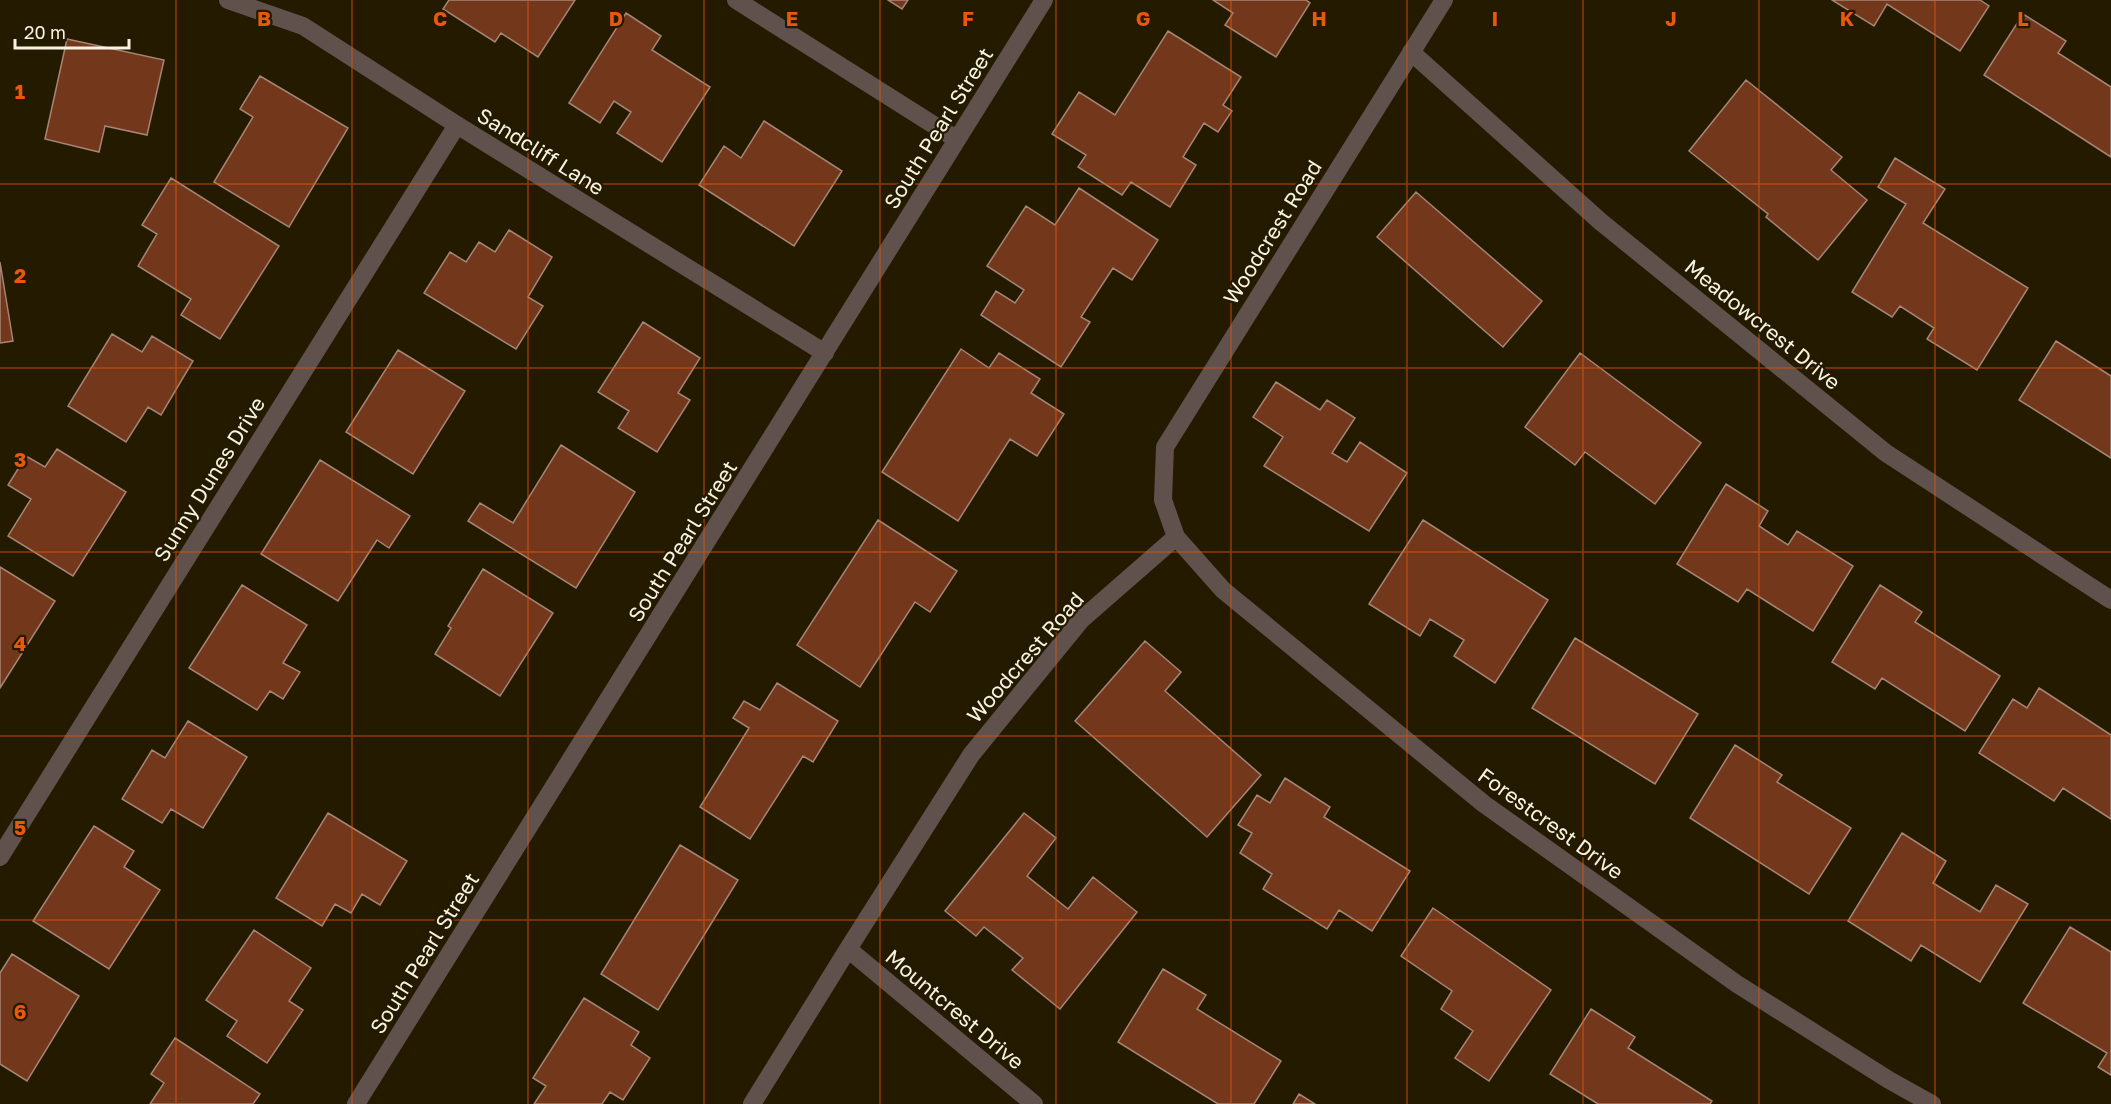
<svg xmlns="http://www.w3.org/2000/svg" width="2111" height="1104" font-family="'Golos Text',sans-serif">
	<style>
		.building { fill: #73381b; stroke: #a68474; stroke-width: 1.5 }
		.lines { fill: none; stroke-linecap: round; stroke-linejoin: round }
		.minor { stroke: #60514c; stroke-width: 18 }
		.grid { fill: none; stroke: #e8590c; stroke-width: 1.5; stroke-opacity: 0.55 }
		.labels { text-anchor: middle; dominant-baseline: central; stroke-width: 4.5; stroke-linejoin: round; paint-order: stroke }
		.street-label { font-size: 21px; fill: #f8f3e1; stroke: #231a00 }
		.grid-label { font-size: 20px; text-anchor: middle; font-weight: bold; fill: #e8590c; stroke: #231a00; stroke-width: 4.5; stroke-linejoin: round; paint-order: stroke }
	</style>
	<rect width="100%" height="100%" fill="#231a00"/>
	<path class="building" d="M449 0H575L538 57 501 33 495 42 443 9Z
		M888 0H908L902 9Z
		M1213 0H1306L1310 3 1276 57 1225 25 1233 13Z
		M1832 0H1980L1989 6 1960 51 1887 4 1874 26Z
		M626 13 661 36 652 50 710 87 662 162 617 133 631 112 614 101 600 123 569 103Z
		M2023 14 2066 41 2058 53 2111 87V157L1984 75Z
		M1168 31 1241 77 1223 105 1232 111 1218 132 1204 123 1183 157 1196 165 1170 207 1131 182 1122 195 1078 167 1086 155 1052 134 1079 92 1115 115Z
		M67 39 164 60 147 135 105 126 99 152 45 139Z
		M260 76 348 128 289 227 214 182 253 117 240 109Z
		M1746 80 1842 157 1831 170 1867 200 1818 260 1766 217 1768 214 1689 151Z
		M764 121 842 171 794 246 699 185 724 146 741 158Z
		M1895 158 1945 189 1923 223 2028 288 1977 370 1927 339 1934 328 1900 306 1892 317 1852 292 1906 204 1878 187Z
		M171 178 279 246 220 339 181 315 191 299 138 266 157 234 142 225Z
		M1079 188 1158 240 1132 280 1113 268 1081 317 1090 322 1061 367 981 315 996 291 1015 303 1024 290 987 266 1026 206 1055 225Z
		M1416 192 1542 301 1503 347 1377 237Z
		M509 230 552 257 528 297 543 306 516 349 424 293 450 252 466 262 479 242 495 252Z
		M0 262 13 341 0 343Z
		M643 322 700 358 678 393 690 400 657 452 618 428 629 411 598 392Z
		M112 334 142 352 152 336 193 361 161 415 148 407 126 442 68 406Z
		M2056 341 2111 376V458L2019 400Z
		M961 349 989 368 999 353 1040 379 1031 393 1064 414 1037 456 1010 439 958 521 882 472Z
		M398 350 465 391 413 474 346 432Z
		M1580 353 1701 443 1655 504 1585 452 1575 465 1525 427Z
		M1276 382 1320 410 1327 400 1355 418 1332 453 1347 462 1360 442 1407 473 1369 531 1264 466 1283 437 1253 417Z
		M561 445 635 492 576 588 468 521 480 503 513 523Z
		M57 449 126 492 73 576 8 536 31 499 8 485 26 456 45 467Z
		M320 460 410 516 389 548 377 540 338 601 261 554Z
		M1726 484 1768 511 1759 526 1788 545 1797 531 1853 566 1813 631 1747 589 1738 602 1677 564Z
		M878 520 957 571 930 612 915 602 860 687 797 645Z
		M1423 520 1548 600 1495 683 1454 656 1464 640 1430 619 1420 636 1369 604Z
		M0 567 55 601 0 688Z
		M483 569 553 613 500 696 435 654 451 628 448 626Z
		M242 585 307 625 283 663 300 672 283 699 270 691 257 710 189 668Z
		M1880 585 1922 612 1915 622 2000 676 1965 731 1882 678 1875 689 1832 662Z
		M1575 638 1698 714 1655 784 1532 708Z
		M1145 641 1181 672 1165 691 1261 775 1207 837 1075 721Z
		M777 683 838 721 813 762 803 756 750 839 700 807 749 728 733 718 744 701 760 710Z
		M2039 688 2111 735V819L2063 788 2054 801 1979 753 2013 699 2027 708Z
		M188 721 247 757 203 828 171 809 162 823 122 799 152 750 165 758Z
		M1735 745 1782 775 1777 782 1851 828 1809 894 1690 818Z
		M1285 778 1330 807 1324 817 1410 871 1372 931 1339 910 1327 929 1263 889 1272 874 1240 853 1252 833 1238 825 1257 795 1270 803Z
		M328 813 407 861 380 905 362 894 351 913 335 904 322 926 276 898Z
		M1024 813 1056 838 1027 876 1068 909 1093 877 1137 912 1060 1009 1012 970 1023 958 984 927 976 936 945 911Z
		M94 826 134 851 124 867 160 890 109 969 33 921Z
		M1902 833 1946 861 1933 883 1980 912 1996 885 2028 904 1980 982 1921 945 1911 961 1848 921Z
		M680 845 738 880 658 1010 601 974Z
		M1433 908 1551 990 1489 1081 1455 1058 1473 1031 1441 1009 1452 991 1401 956Z
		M2070 927 2111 952V1075L2098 1067 2107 1053 2023 1003Z
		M254 930 311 968 289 1001 303 1010 267 1063 227 1036 237 1021 206 1000Z
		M12 954 79 996 27 1081 0 1064V973Z
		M1163 969 1206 995 1197 1009 1281 1061 1254 1104H1218L1118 1042Z
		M584 998 639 1032 631 1045 650 1058 623 1100 610 1092 602 1104H534L546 1086 533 1078Z
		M1591 1009 1635 1037 1628 1048 1712 1101 1710 1104H1598L1550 1074Z
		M175 1038 260 1094 253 1104H150L164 1083 151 1074Z
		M1299 1094 1315 1104H1293Z"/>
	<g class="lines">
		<path class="minor" d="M228 0 303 26 457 125 825 353
			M736 0 956 139
			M1411 52 1601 222 1886 453 2111 600
			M1176 537 1223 590 1484 804 1737 984 1889 1080 1932 1104
			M0 857 457 125
			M848 949 1034 1104
			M356 1104 1044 0
			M752 1104 848 949 971 755 1081 620 1176 537 1163 500 1165 447 1444 0"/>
	</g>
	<path class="grid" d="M176 0V1104M352 0V1104M528 0V1104M704 0V1104M880 0V1104M1056 0V1104M1231 0V1104M1407 0V1104M1583 0V1104M1759 0V1104M1935 0V1104M0 184H2111M0 368H2111M0 552H2111M0 736H2111M0 920H2111"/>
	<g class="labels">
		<g class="street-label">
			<text transform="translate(938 128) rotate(-58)">South Pearl Street</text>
			<text transform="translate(541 151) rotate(32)">Sandcliff Lane</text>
			<text transform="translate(1272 232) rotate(-58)">Woodcrest Road</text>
			<text transform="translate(1763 324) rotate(39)">Meadowcrest Drive</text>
			<text transform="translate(209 479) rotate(-58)">Sunny Dunes Drive</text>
			<text transform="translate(682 541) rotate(-58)">South Pearl Street</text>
			<text transform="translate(1025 657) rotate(-49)">Woodcrest Road</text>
			<text transform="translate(1551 823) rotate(36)">Forestcrest Drive</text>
			<text transform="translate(424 953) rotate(-58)">South Pearl Street</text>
			<text transform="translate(955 1009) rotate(40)">Mountcrest Drive</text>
		</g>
	</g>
	<g class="grid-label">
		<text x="264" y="26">B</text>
		<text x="440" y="26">C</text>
		<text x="616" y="26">D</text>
		<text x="792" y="26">E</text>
		<text x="968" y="26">F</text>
		<text x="1143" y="26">G</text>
		<text x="1319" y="26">H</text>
		<text x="1495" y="26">I</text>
		<text x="1671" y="26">J</text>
		<text x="1847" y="26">K</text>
		<text x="2023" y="26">L</text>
		<text x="20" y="99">1</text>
		<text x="20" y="283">2</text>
		<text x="20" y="467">3</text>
		<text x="20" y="651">4</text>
		<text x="20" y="835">5</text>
		<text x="20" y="1019">6</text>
	</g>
	<path d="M15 39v9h114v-9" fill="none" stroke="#f8f3e1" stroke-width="3"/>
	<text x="24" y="39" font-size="18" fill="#f8f3e1" stroke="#231a00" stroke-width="4.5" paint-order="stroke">20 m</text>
</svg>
